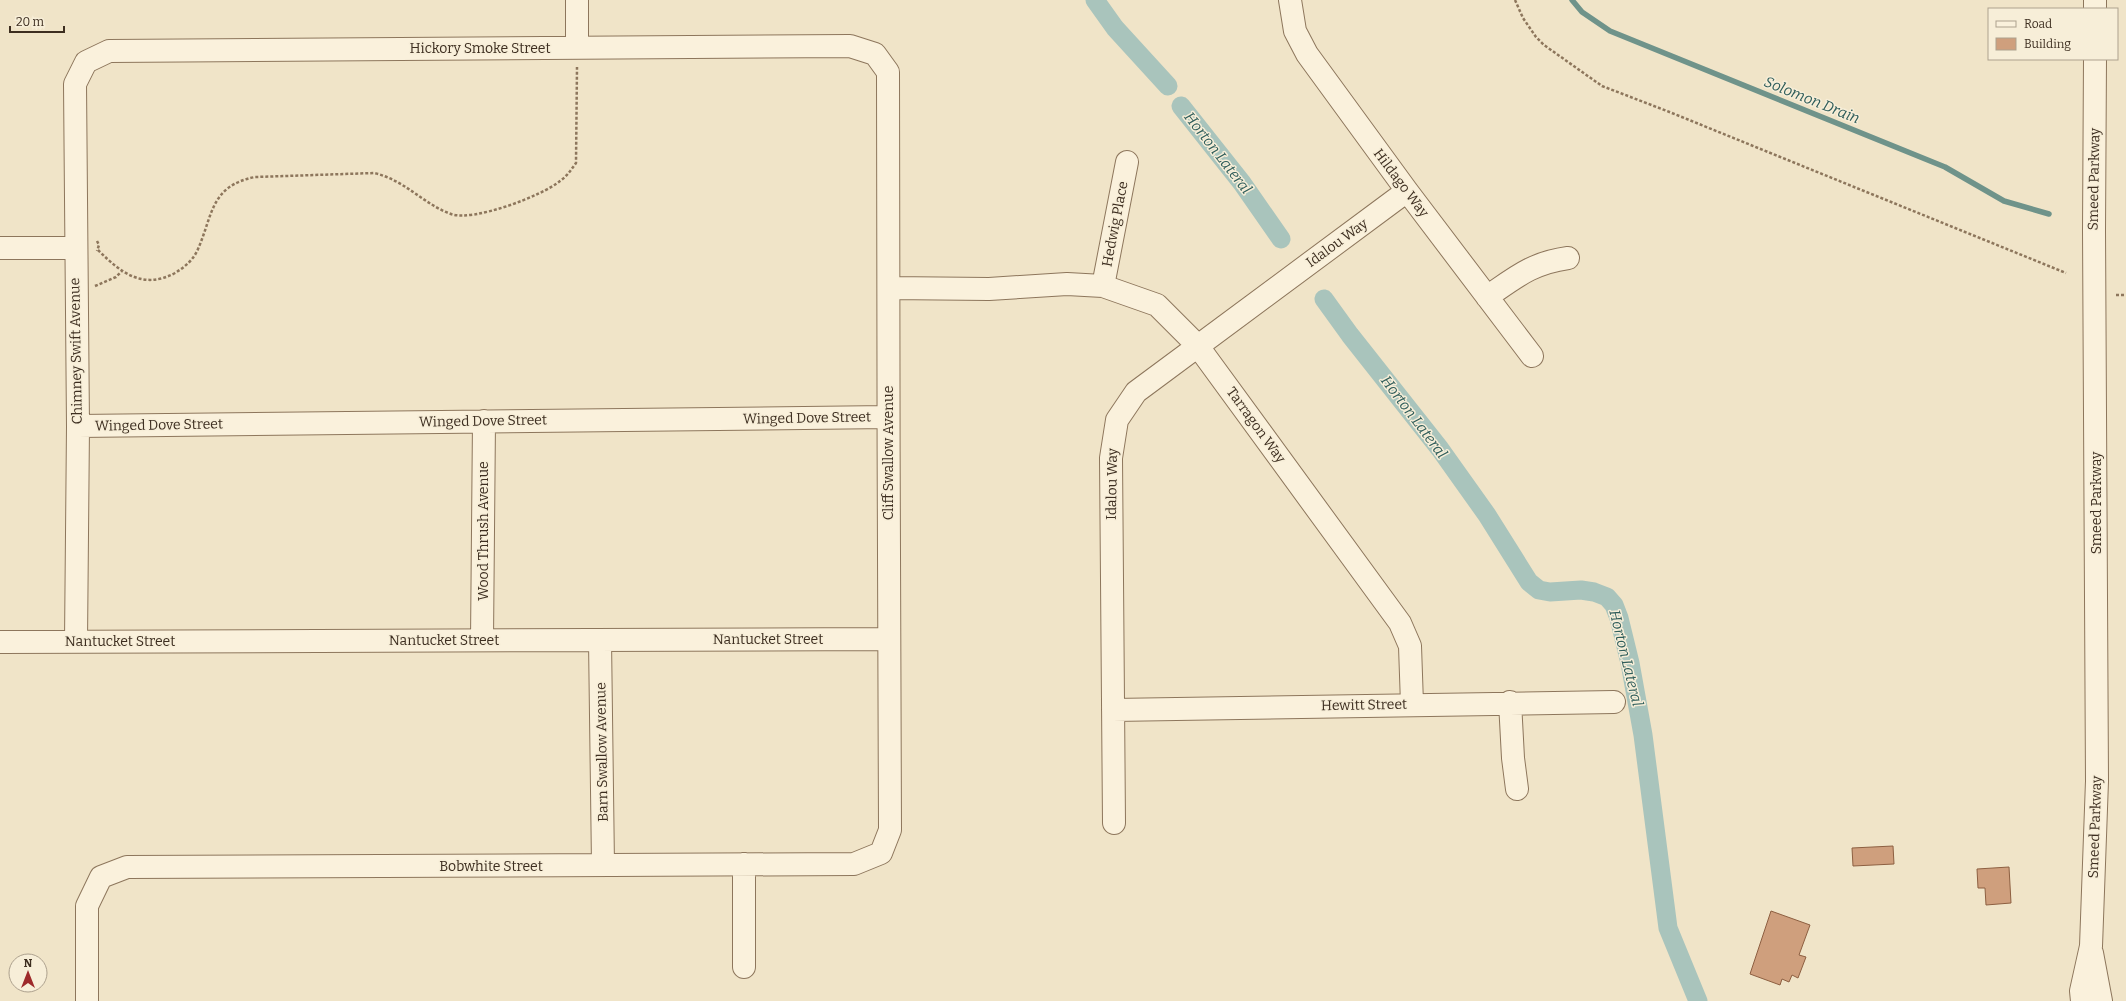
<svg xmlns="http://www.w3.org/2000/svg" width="2126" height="1001" font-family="Bitter,serif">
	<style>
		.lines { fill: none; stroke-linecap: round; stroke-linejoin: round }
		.stream { stroke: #6f938a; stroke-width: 5.5 }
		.canal { stroke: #a9c4bc; stroke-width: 19 }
		.building { fill: #cf9f7d; stroke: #8d5f41 }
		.minor-casing { stroke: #8d765c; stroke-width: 24 }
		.path { stroke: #8d765c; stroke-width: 2.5; stroke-dasharray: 3 2; stroke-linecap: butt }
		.minor { stroke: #faf1dc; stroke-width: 22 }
		.labels { text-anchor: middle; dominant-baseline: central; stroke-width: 3; stroke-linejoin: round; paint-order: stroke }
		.street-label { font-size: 14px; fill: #3d2e20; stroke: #f7eed8 }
		.water-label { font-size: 15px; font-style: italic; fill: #2f5d5a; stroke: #f7eed8 }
	</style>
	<rect width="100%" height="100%" fill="#f0e4c8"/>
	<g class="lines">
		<path class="stream" d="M1572 0 1582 12 1610 31 1945 167 2004 201 2049 214"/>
		<path class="canal" d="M1095 0 1115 28 1168 86
			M1181 106 1242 183 1281 239
			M1324 299 1350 335 1440 449 1487 515 1529 582 1539 590 1550 592 1581 590 1594 592 1607 597 1614 605 1619 618 1630 663 1643 735 1668 928 1698 1001"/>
	</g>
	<path class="building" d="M1893 846 1894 864 1853 866 1852 848Z
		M2009 867 2011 903 1986 905 1985 888H1978L1977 869Z
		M1771 911 1810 925 1799 955 1806 957 1798 978 1792 975 1789 982 1782 979 1780 985 1750 974Z"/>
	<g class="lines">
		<defs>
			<path id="minor" d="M1290 0 1295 31 1307 54 1407 191 1532 356
				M2095 0V9
				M577 48V0
				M0 248H75
				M1103 286 1127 162
				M889 288 989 289 1067 284 1103 286 1157 305 1197 345 1400 623 1410 646 1412 704
				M1487 297C1516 277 1532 263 1568 258
				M78 426 888 417
				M482 640 484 421
				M600 640 603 865
				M0 642 888 639
				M76 642 78 426 75 84 86 62 109 51 850 46 875 54 888 72C890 325 887 577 890 830L881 853 854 864 127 867 101 877 87 906V1001
				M1510 702 1513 758 1517 789
				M1113 710 1614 702
				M1114 823 1111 458 1117 420 1136 392 1407 191
				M744 864V967
				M2092 953 2101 1001
				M2082 1001 2081 991 2091 946 2097 781 2094 230 2095 59"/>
		</defs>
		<use href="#minor" class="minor-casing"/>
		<path class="path" d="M1515 0 1523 18 1536 37 1544 45 1602 86 1667 111 2066 273
			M97 241 99 245 97 251
			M98 250C121 273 143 290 175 273 185 267 194 259 198 249 213 215 210 186 255 177L374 173C405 180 423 204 451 214 473 222 542 196 560 181 567 176 571 170 576 163L577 67
			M95 286 116 277 122 271
			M2116 295H2126"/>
		<use href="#minor" class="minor"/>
	</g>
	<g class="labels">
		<g class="street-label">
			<text x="480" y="48">Hickory Smoke Street</text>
			<text transform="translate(2094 179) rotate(-89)">Smeed Parkway</text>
			<text transform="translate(1401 183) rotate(53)">Hildago Way</text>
			<text transform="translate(1115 224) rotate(-79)">Hedwig Place</text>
			<text transform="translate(1337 243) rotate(-36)">Idalou Way</text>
			<text transform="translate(76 351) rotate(-91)">Chimney Swift Avenue</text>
			<text transform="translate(807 418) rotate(-1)">Winged Dove Street</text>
			<text transform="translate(483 421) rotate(-1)">Winged Dove Street</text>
			<text transform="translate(159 425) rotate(-1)">Winged Dove Street</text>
			<text transform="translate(1256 425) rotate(54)">Tarragon Way</text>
			<text transform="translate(888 453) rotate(-90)">Cliff Swallow Avenue</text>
			<text transform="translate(1112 484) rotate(-89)">Idalou Way</text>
			<text transform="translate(2096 503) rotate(-90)">Smeed Parkway</text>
			<text transform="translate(483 531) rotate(-90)">Wood Thrush Avenue</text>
			<text x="768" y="639">Nantucket Street</text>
			<text x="444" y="640">Nantucket Street</text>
			<text x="120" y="641">Nantucket Street</text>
			<text transform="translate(1364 705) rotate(-1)">Hewitt Street</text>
			<text transform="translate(602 752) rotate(-91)">Barn Swallow Avenue</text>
			<text transform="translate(2095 827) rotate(-88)">Smeed Parkway</text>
			<text x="491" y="866">Bobwhite Street</text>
		</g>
		<g class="water-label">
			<text transform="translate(1812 100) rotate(22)">Solomon Drain</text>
			<text transform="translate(1218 153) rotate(52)">Horton Lateral</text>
			<text transform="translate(1414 417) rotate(53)">Horton Lateral</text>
			<text transform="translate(1626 658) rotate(76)">Horton Lateral</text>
		</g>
	</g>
	<rect x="1988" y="8" width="130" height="52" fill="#f7eed8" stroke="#ada18e"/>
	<rect x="1996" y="21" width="20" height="6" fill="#faf1dc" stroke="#ada18e"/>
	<text x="2024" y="28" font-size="12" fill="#3d2e20">Road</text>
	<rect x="1996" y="38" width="20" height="12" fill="#cf9f7d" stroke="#ada18e"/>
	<text x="2024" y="48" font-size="12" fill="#3d2e20">Building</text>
	<g transform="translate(28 973)"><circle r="19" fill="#f7eed8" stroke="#ada18e"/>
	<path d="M0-3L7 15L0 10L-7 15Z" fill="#9e2a2b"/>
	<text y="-6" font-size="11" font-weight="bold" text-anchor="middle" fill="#3d2e20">N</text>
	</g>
	<path d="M10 26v6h54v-6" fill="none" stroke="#3d2e20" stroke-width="2"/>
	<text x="16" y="26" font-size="12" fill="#3d2e20" stroke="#f7eed8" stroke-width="3" paint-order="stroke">20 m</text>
</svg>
